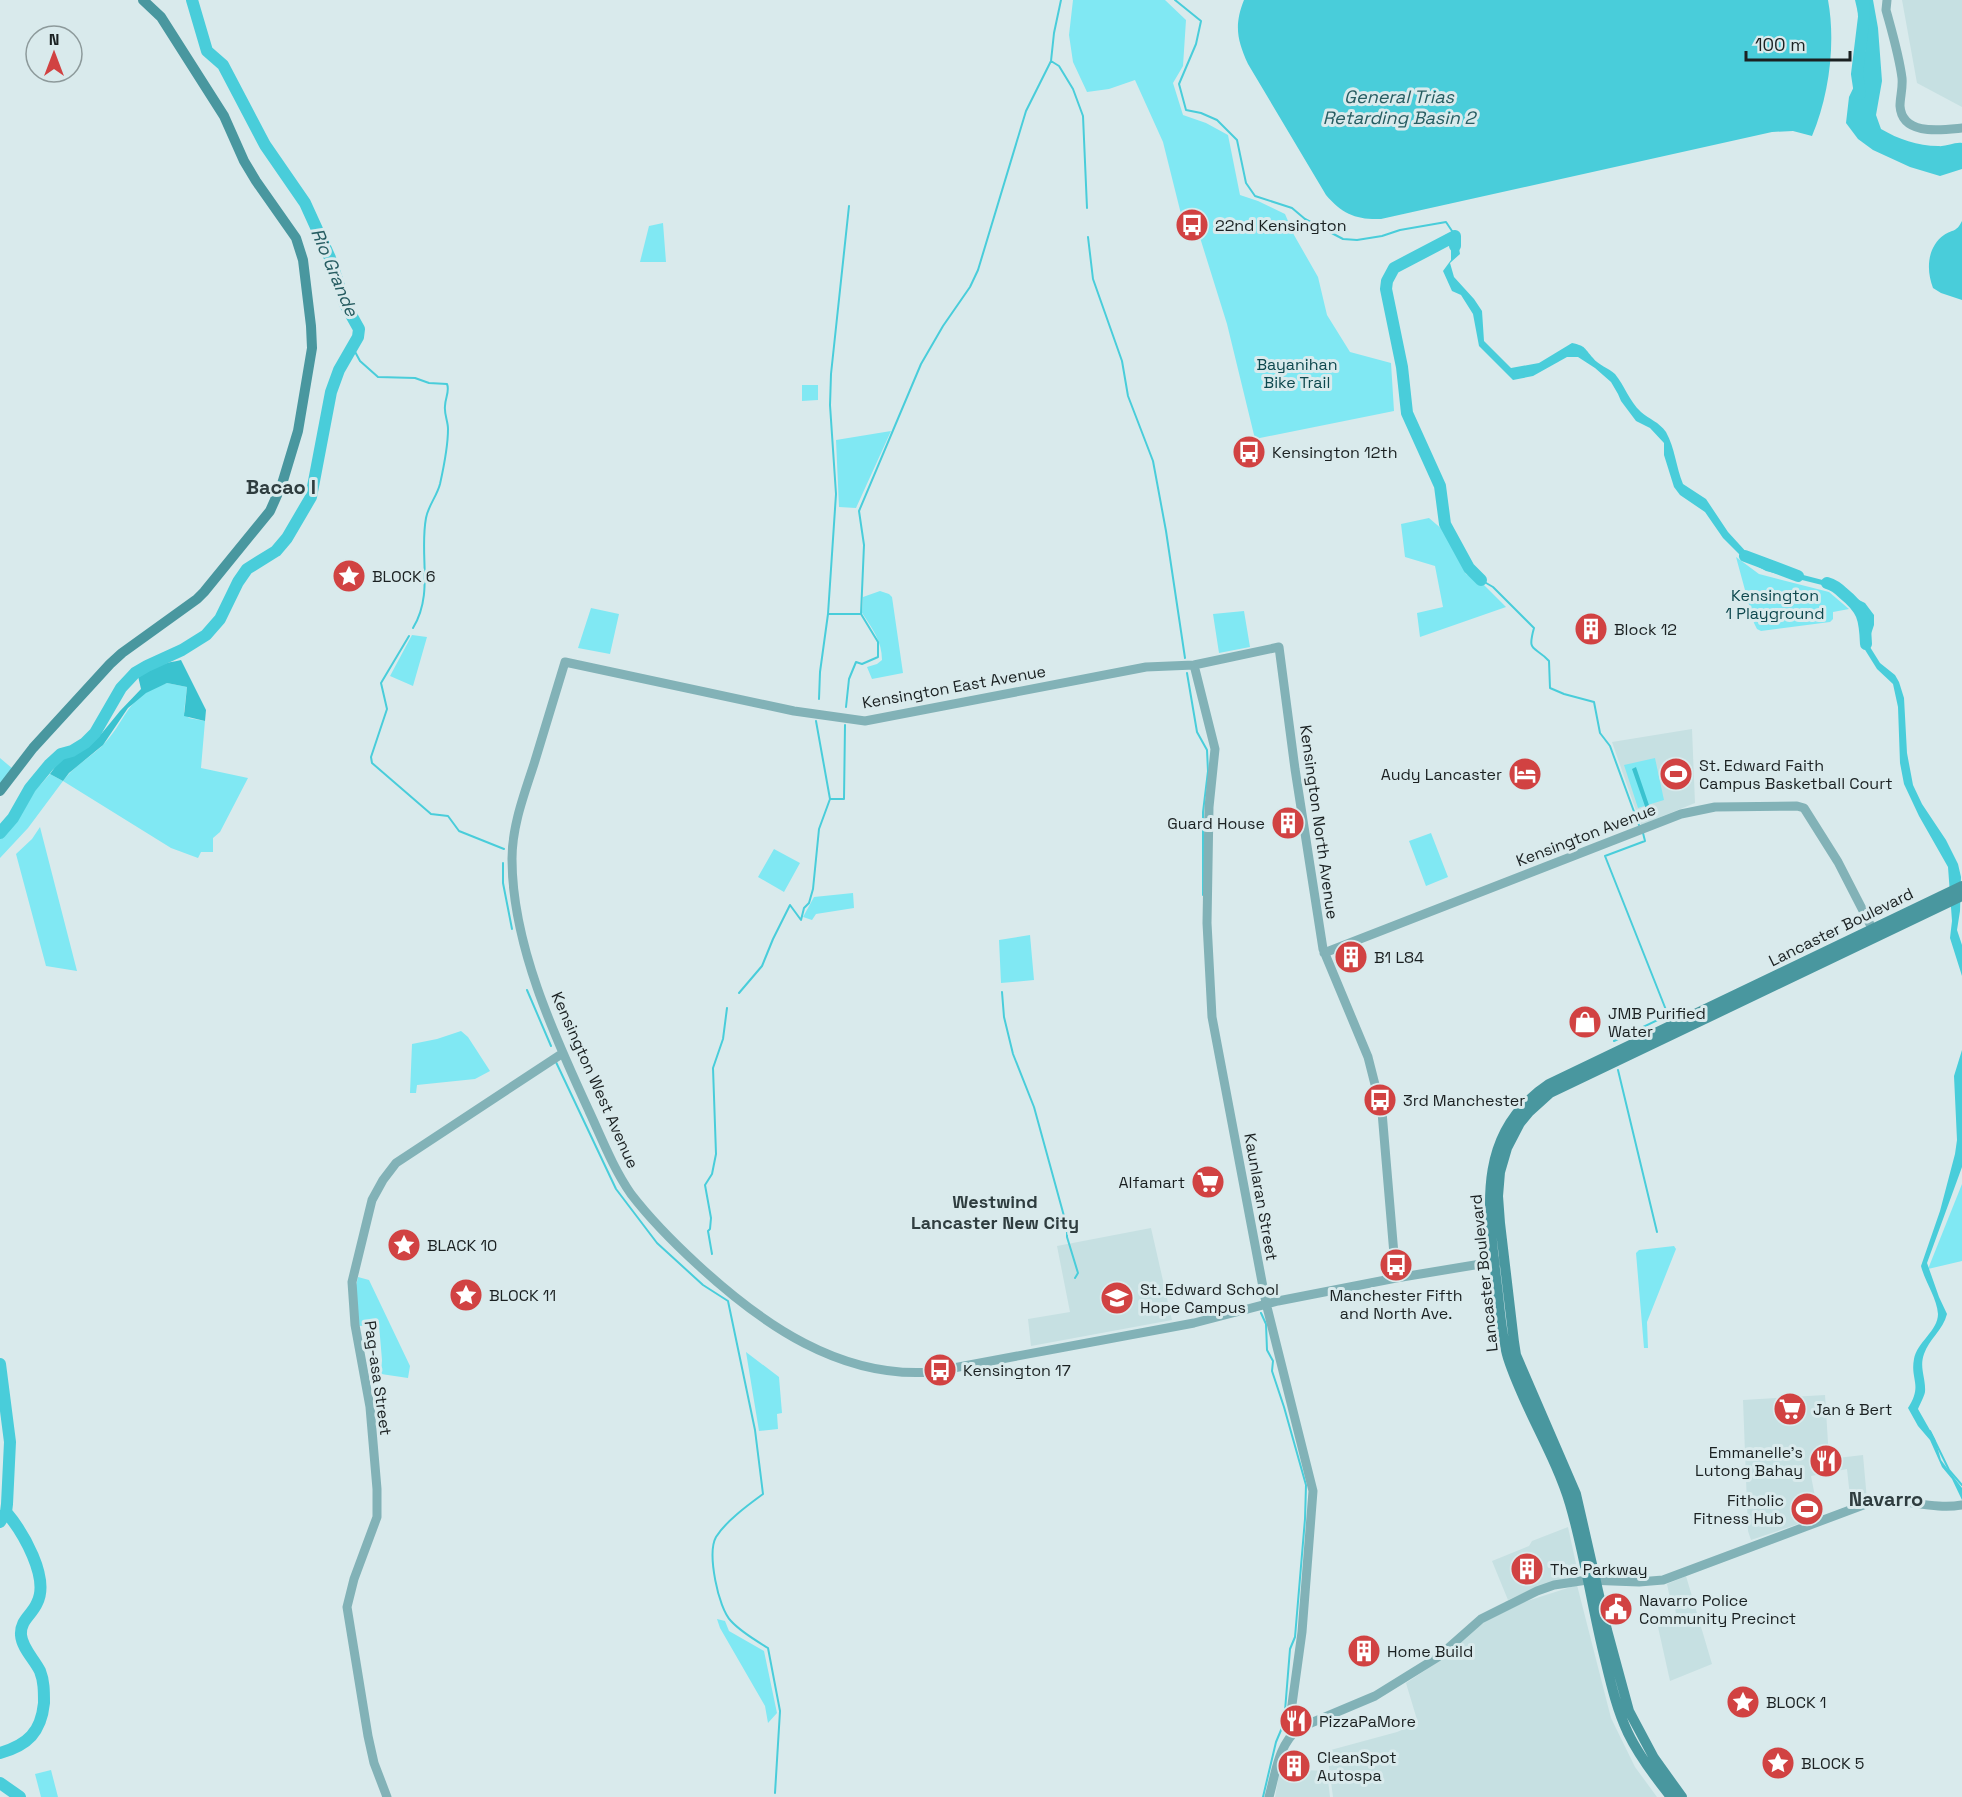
<svg xmlns="http://www.w3.org/2000/svg" width="1962" height="1797" font-family="'Space Grotesk',sans-serif">
	<style>
		.built { fill: #c6e0e2 }
		.green { fill: #80e8f3 }
		.forest { fill: #3ac2cf }
		.water { fill: #49cdda }
		.lines { fill: none; stroke-linecap: round; stroke-linejoin: round }
		.stream { stroke: #49cdda; stroke-width: 2 }
		.river { stroke: #49cdda; stroke-width: 12 }
		.tertiary { stroke: #82b2b7; stroke-width: 9 }
		.secondary { stroke: #49979f; stroke-width: 10 }
		.labels { text-anchor: middle; dominant-baseline: central; stroke-width: 6; stroke-linejoin: round; paint-order: stroke }
		.poi-label { font-size: 16px; fill: #1b2122; stroke: #d9eaec; text-anchor: start }
		.park-label { font-size: 16px; fill: #0e484e; stroke: #d9eaec }
		.street-label { font-size: 16px; fill: #1b2122; stroke: #d9eaec }
		.water-label { font-size: 18px; font-style: italic; fill: #265c61; stroke: #d9eaec }
		.neighbourhood-label { font-size: 18px; font-weight: bold; fill: #2f3d3f; stroke: #d9eaec }
		.quarter-label { font-size: 20px; font-weight: bold; fill: #2f3d3f; stroke: #d9eaec }
	</style>
	<rect width="100%" height="100%" fill="#d9eaec"/>
	<path class="built" d="M1902 0H1962V107L1917 83Z
		M1692 729 1695 803 1641 825 1612 742Z
		M1151 1228 1172 1320 1031 1346 1028 1319 1070 1312 1057 1246Z
		M1825 1395 1829 1459 1863 1455 1867 1500 1851 1506 1847 1469 1811 1476 1819 1517 1751 1540 1748 1531 1743 1400Z
		M1568 1527 1578 1573 1575 1576 1535 1588 1508 1600 1492 1561 1529 1546 1532 1541Z
		M1686 1576 1712 1664 1670 1681 1658 1627 1677 1621 1675 1607 1672 1608 1667 1584Z
		M1577 1585 1611 1718 1635 1767 1657 1797H1333L1327 1751 1397 1732 1418 1723 1406 1683 1442 1659 1479 1625 1524 1602Z
		M1280 1769 1327 1771 1330 1797H1275Z"/>
	<path class="green" d="M1073 0H1165L1186 20 1183 66 1173 83 1183 115 1206 123 1228 135 1240 195 1258 201 1285 214 1294 235 1318 277 1327 315 1350 352 1391 363 1394 411 1255 439 1227 324 1192 212 1181 214 1163 142 1135 80 1109 89 1087 92 1073 62 1069 35Z
		M663 223 666 262H640L649 226Z
		M802 385H818V400L802 401Z
		M891 431 856 508 839 507 836 440Z
		M1429 518 1443 530 1466 574 1484 585 1506 607 1420 637 1417 613 1443 607 1435 566 1405 557 1401 524Z
		M1736 557 1759 574 1829 592 1849 609 1833 612V619L1830 622 1761 631 1757 629 1754 623Z
		M880 591 889 594 892 597 903 673 872 679 867 667 877 664 882 660C882 641 872 628 862 613L863 597Z
		M591 608 619 614 610 654 578 648Z
		M1244 611 1250 647 1219 653 1213 614Z
		M412 635 427 637 413 686 390 676Z
		M167 683 187 687 184 712 189 718 205 721 201 768 248 778 220 832 213 838V852H201L198 858 171 848 63 781 28 828 0 858V837L12 826 25 802 50 774 63 781C73 767 89 758 101 747 127 722 125 695 167 683Z
		M0 758 13 769 0 786Z
		M1655 758 1664 800 1638 808 1624 765Z
		M40 827 77 971 46 966 16 854 32 839Z
		M1431 833 1448 877 1426 886 1409 841Z
		M774 849 800 863 784 892 758 877Z
		M853 893 854 908 816 914 812 920 803 917 814 897Z
		M1030 935 1034 980 1001 983 999 940Z
		M461 1031 468 1037 490 1071 475 1079 417 1085 416 1093H410L412 1044 437 1039Z
		M1962 1184V1261L1928 1269Z
		M1674 1246 1676 1249 1647 1322 1648 1348H1644L1636 1253 1639 1250Z
		M358 1277 369 1280 410 1366 408 1378 381 1374 382 1360 379 1325 358 1326 355 1290Z
		M746 1352 779 1377 782 1413 777 1414 778 1429 759 1431Z
		M717 1619 725 1621 729 1631 764 1651 777 1713 768 1723 765 1706 720 1628Z
		M51 1770 58 1797H41L35 1774Z"/>
	<path class="forest" d="M181 660 206 710 205 721 184 716 187 687 167 683 146 693 128 708 103 745 69 773 63 781 50 774 60 760 76 753 102 733 120 711 141 689 138 676C149 666 167 663 181 660Z
		M1636 767 1651 811 1647 812 1632 769Z"/>
	<path class="water" d="M1244 0H1828C1836 43 1829 96 1812 136L1793 131 1772 132 1381 219C1357 220 1342 214 1326 195L1248 64C1237 40 1234 25 1244 0Z
		M1855 0H1873L1878 28 1882 81 1876 115 1881 129C1898 139 1918 146 1938 146 1946 147 1954 142 1962 143V169L1940 176 1910 167 1873 150 1858 139 1846 123 1849 97 1859 76 1866 48Z
		M1962 221V300L1941 293 1933 288C1926 270 1927 247 1944 235 1953 229 1956 233 1962 221Z
		M1451 230 1456 231 1460 254 1450 263 1454 277 1474 299 1482 311 1484 341 1511 368 1539 363 1572 343C1586 346 1584 348 1593 358 1598 365 1609 368 1615 374 1625 386 1629 401 1641 412 1649 419 1659 422 1666 432 1675 448 1676 467 1683 484L1706 499 1728 532 1749 555 1772 567 1842 585 1855 598 1865 603 1874 615V625L1869 640 1870 647 1880 663 1895 675 1899 682 1904 698 1907 753 1913 785 1922 804 1946 840 1958 864 1961 877 1960 911 1957 930 1962 945V976L1950 938 1952 921 1948 867 1919 816 1904 784 1900 763 1898 707 1893 684 1877 669 1862 645 1865 618 1861 610 1842 590 1766 571 1744 559 1723 538 1705 512 1680 495 1674 487 1664 455V443L1650 428 1636 421 1621 401 1618 394 1611 382 1595 368 1578 357H1567L1533 376 1513 380 1479 346 1473 314 1461 295 1452 291 1443 271 1451 260Z
		M1962 1050V1167L1927 1263 1939 1297 1947 1314C1943 1330 1929 1339 1924 1354 1919 1368 1926 1378 1925 1392 1924 1397 1920 1404 1918 1409L1935 1439 1941 1460 1962 1488V1500L1952 1479 1942 1467 1930 1440 1918 1426 1908 1408C1923 1385 1910 1380 1914 1359 1917 1342 1938 1331 1938 1314 1937 1298 1925 1282 1921 1266L1940 1211 1955 1154 1957 1140 1954 1076Z"/>
	<g class="lines">
		<path class="stream" d="M1061 0 1054 33 1051 61 1059 66 1073 89 1083 116 1087 208
			M1175 0 1201 21 1196 44 1179 84 1186 110 1201 113 1217 120 1237 140 1246 183 1255 196 1292 208 1305 219 1343 239 1357 240 1382 236 1400 230 1446 222 1452 231
			M1088 237 1093 279 1122 361 1128 396 1153 461 1166 531 1185 658
			M353 348 360 361 378 377 415 378 429 383 447 384C450 391 445 398 445 406 444 414 448 421 448 429 448 447 444 466 440 484 437 496 428 506 426 518 419 555 434 594 413 628
			M1481 580 1493 587 1534 628C1527 653 1534 645 1549 661L1550 688 1564 694 1594 702 1600 733 1610 746 1640 828
			M828 614 836 494 830 405 831 374 849 206
			M409 636 381 683 387 709 371 757 372 763 431 814 448 816 459 831 504 849
			M1187 673 1197 732 1207 750 1208 771 1203 812V895
			M819 699 820 672 828 614H860
			M846 707 849 679 856 662 862 664 878 657V642L861 614 864 545 859 511 921 364 943 326 970 287 978 270 1026 111 1051 61
			M816 721 830 799
			M503 863V883L512 929
			M527 990 551 1046
			M1002 992 1004 1017 1013 1054 1034 1107 1067 1227V1237L1078 1273 1075 1278
			M739 993 762 966 773 939 790 905 801 920 804 908 809 903 813 889 819 829 830 799H844L845 725
			M1614 1041 1668 1015 1605 856 1645 841 1643 833
			M555 1060 616 1189 657 1243 703 1285 728 1301 755 1430 763 1494C748 1505 726 1521 716 1537 707 1553 718 1608 731 1621 741 1632 755 1640 768 1648L780 1711 775 1793
			M1618 1070 1657 1232
			M712 1254 708 1231 710 1229 711 1218 705 1185 712 1174 716 1154 713 1068 723 1039 727 1008
			M1261 1313 1266 1324 1267 1350 1273 1361 1272 1371 1284 1407 1306 1485 1305 1519 1295 1637 1290 1649 1284 1723 1276 1742 1263 1797
			M1930 1431 1949 1470 1962 1485"/>
		<path class="river" d="M1860 94 1857 74 1864 17 1863 0
			M1455 246V236L1394 268 1387 281 1386 289 1402 367 1407 413 1440 486 1445 524 1469 568 1481 580
			M1745 556 1798 576
			M1827 583C1834 585 1838 588 1843 593 1863 609 1865 618 1866 644
			M0 833 13 818 30 788 49 765 61 754 72 751 85 743 95 733 121 688 135 673 147 666 182 650 206 635 220 619 238 582 247 569 276 551 287 538 311 497 331 392 339 370 358 337 359 329 345 304 330 258 305 203 265 145 223 65 207 51 192 0
			M0 1364 10 1442 7 1504 6 1512 0 1522
			M0 1753C28 1745 41 1732 44 1703 44 1691 44 1681 40 1671 34 1659 22 1648 21 1635 20 1620 32 1615 37 1603 50 1578 23 1532 6 1512
			M0 1783 20 1797"/>
		<path class="tertiary" d="M1887 0 1886 10C1892 32 1899 55 1902 78 1903 88 1900 97 1900 106 1902 136 1941 130 1962 128
			M1194 665 1215 749 1209 807 1207 923 1212 1017 1266 1303 1313 1491 1302 1632 1290 1719 1291 1726 1295 1731
			M1324 953 1681 814 1715 807 1797 806 1804 808 1838 862 1875 934
			M1396 1278 1382 1112 1368 1057 1323 949 1295 769 1279 647 1194 665 1146 667 865 721 794 711 565 662C555 696 544 730 534 764 524 795 512 826 512 859 512 944 554 1035 589 1111 602 1139 613 1168 631 1194 651 1220 674 1243 698 1265 762 1324 840 1379 932 1372L1194 1323 1278 1301 1396 1278 1499 1261
			M387 1797 374 1763 368 1736 347 1607 354 1579 377 1517V1489L370 1407 355 1325 352 1282 372 1200 383 1180 396 1163 563 1053
			M1269 1797C1276 1772 1278 1745 1299 1728L1375 1696 1438 1657 1481 1619 1537 1591 1554 1585 1587 1580 1639 1582 1663 1580 1874 1501C1904 1498 1932 1510 1962 1505"/>
		<path class="secondary" d="M0 791 33 748 110 664 122 653 197 599 204 592 270 511 282 484 298 431 312 348 311 326 303 260 296 238 256 181 244 161 224 116 161 17 143 0
			M1671 1797C1655 1777 1639 1756 1628 1733 1617 1710 1611 1684 1605 1659 1592 1608 1585 1555 1570 1504 1555 1454 1524 1408 1508 1358 1501 1335 1500 1309 1497 1286 1488 1209 1475 1133 1549 1084L1962 886
			M1682 1797 1654 1758 1629 1711 1607 1630 1576 1494 1516 1355 1514 1342 1500 1223 1498 1196 1500 1172 1507 1148 1520 1123 1529 1112 1550 1093 1962 896"/>
	</g>
	<defs>
		<symbol id="bus-disc" viewBox="-11 -11 22 22"><circle r="9.5" fill="#d14242" stroke="#d9eaec"/><path d="M-5-6H5V4H4V6H2V4H-2V6H-4V4H-5ZM-3.5-4V0h7V-4ZM-3.5 1.2v1.5H-2V1.2ZM2 1.2v1.5H3.5V1.2Z" fill="#fff"/></symbol>
		<symbol id="sight-disc" viewBox="-11 -11 22 22"><circle r="9.5" fill="#d14242" stroke="#d9eaec"/><path d="M0-6L1.8-2.2L6-1.7L2.9 1.2L3.7 5.4L0 3.3L-3.7 5.4L-2.9 1.2L-6-1.7L-1.8-2.2Z" fill="#fff"/></symbol>
		<symbol id="building-disc" viewBox="-11 -11 22 22"><circle r="9.5" fill="#d14242" stroke="#d9eaec"/><path d="M-4-6H4V6H1V3H-1V6H-4ZM-2.5-4.3h1.7v1.8h-1.7ZM.8-4.3h1.7v1.8H.8ZM-2.5-1h1.7V.8h-1.7ZM.8-1h1.7V.8H.8Z" fill="#fff"/></symbol>
		<symbol id="hotel-disc" viewBox="-11 -11 22 22"><circle r="9.5" fill="#d14242" stroke="#d9eaec"/><path d="M-6-4.5h1.5V1H6V5H4.5V3h-9V5H-6ZM-4 0a1.8 1.8 0 1 1 3.6 0ZM.5 0V-2.5h3Q6-2.5 6 0Z" fill="#fff"/></symbol>
		<symbol id="stadium-disc" viewBox="-11 -11 22 22"><circle r="9.5" fill="#d14242" stroke="#d9eaec"/><path d="M0-5a6.5 5 0 1 0 0 10a6.5 5 0 1 0 0-10ZM-3.5-1.8h7v3.6h-7Z" fill="#fff"/></symbol>
		<symbol id="shop-disc" viewBox="-11 -11 22 22"><circle r="9.5" fill="#d14242" stroke="#d9eaec"/><path d="M-5-2.5h2.3a2.7 3.5 0 0 1 5.4 0H5L5.5 6h-11ZM-1.5-2.5h3a1.5 2.3 0 0 0-3 0Z" fill="#fff"/></symbol>
		<symbol id="supermarket-disc" viewBox="-11 -11 22 22"><circle r="9.5" fill="#d14242" stroke="#d9eaec"/><path d="M-6-5.5h2.5l.6 2H6L4.5 2H-2.5L-4.4-4H-6ZM-1.5 3.2a1.3 1.3 0 1 0 .1 0ZM3 3.2a1.3 1.3 0 1 0 .1 0Z" fill="#fff"/></symbol>
		<symbol id="school-disc" viewBox="-11 -11 22 22"><circle r="9.5" fill="#d14242" stroke="#d9eaec"/><path d="M0-5L7-2L0 1L-7-2ZM-4 1L0 2.5L4 1V4Q0 6-4 4Z" fill="#fff"/></symbol>
		<symbol id="restaurant-disc" viewBox="-11 -11 22 22"><circle r="9.5" fill="#d14242" stroke="#d9eaec"/><path d="M-5-6h1v4h1v-4h1v4h1v-4h1v5L-1.5 .5V6h-2V.5L-5-1ZM5-6V6H3V1.5H1.5Q1.5-4 5-6Z" fill="#fff"/></symbol>
		<symbol id="civic-disc" viewBox="-11 -11 22 22"><circle r="9.5" fill="#d14242" stroke="#d9eaec"/><path d="M-.6-6.5H3V-4.5H.6V-3L4-1V1h2V6H-6V1h2V-1L-.6-3ZM-1.2 2.5V6h2.4V2.5Z" fill="#fff"/></symbol>
	</defs>
	<g fill-rule="evenodd">
		<use href="#bus-disc" x="1173" y="206" width="38" height="38"/>
		<use href="#bus-disc" x="1230" y="433" width="38" height="38"/>
		<use href="#sight-disc" x="330" y="557" width="38" height="38"/>
		<use href="#building-disc" x="1572" y="610" width="38" height="38"/>
		<use href="#hotel-disc" x="1506" y="755" width="38" height="38"/>
		<use href="#stadium-disc" x="1657" y="755" width="38" height="38"/>
		<use href="#building-disc" x="1269" y="804" width="38" height="38"/>
		<use href="#building-disc" x="1332" y="938" width="38" height="38"/>
		<use href="#shop-disc" x="1566" y="1003" width="38" height="38"/>
		<use href="#bus-disc" x="1361" y="1081" width="38" height="38"/>
		<use href="#supermarket-disc" x="1189" y="1163" width="38" height="38"/>
		<use href="#sight-disc" x="385" y="1226" width="38" height="38"/>
		<use href="#bus-disc" x="1377" y="1246" width="38" height="38"/>
		<use href="#sight-disc" x="447" y="1276" width="38" height="38"/>
		<use href="#school-disc" x="1098" y="1279" width="38" height="38"/>
		<use href="#bus-disc" x="921" y="1351" width="38" height="38"/>
		<use href="#supermarket-disc" x="1771" y="1390" width="38" height="38"/>
		<use href="#restaurant-disc" x="1807" y="1442" width="38" height="38"/>
		<use href="#stadium-disc" x="1788" y="1490" width="38" height="38"/>
		<use href="#building-disc" x="1508" y="1550" width="38" height="38"/>
		<use href="#civic-disc" x="1597" y="1590" width="38" height="38"/>
		<use href="#building-disc" x="1345" y="1632" width="38" height="38"/>
		<use href="#sight-disc" x="1724" y="1683" width="38" height="38"/>
		<use href="#restaurant-disc" x="1277" y="1702" width="38" height="38"/>
		<use href="#sight-disc" x="1759" y="1744" width="38" height="38"/>
		<use href="#building-disc" x="1275" y="1747" width="38" height="38"/>
	</g>
	<g class="labels">
		<g class="poi-label">
			<text x="1215" y="225">22nd Kensington</text>
			<text x="1272" y="452">Kensington 12th</text>
			<text x="372" y="576">BLOCK 6</text>
			<text x="1614" y="629">Block 12</text>
			<text x="1699" y="765">St. Edward Faith<tspan x="1699" dy="18">Campus Basketball Court</tspan></text>
			<text x="1502" y="774" text-anchor="end">Audy Lancaster</text>
			<text x="1265" y="823" text-anchor="end">Guard House</text>
			<text x="1374" y="957">B1 L84</text>
			<text x="1608" y="1013">JMB Purified<tspan x="1608" dy="18">Water</tspan></text>
			<text x="1403" y="1100">3rd Manchester</text>
			<text x="1185" y="1182" text-anchor="end">Alfamart</text>
			<text x="427" y="1245">BLACK 10</text>
			<text x="1140" y="1289">St. Edward School<tspan x="1140" dy="18">Hope Campus</tspan></text>
			<text x="489" y="1295">BLOCK 11</text>
			<text x="1396" y="1295" text-anchor="middle">Manchester Fifth<tspan x="1396" dy="18">and North Ave.</tspan></text>
			<text x="963" y="1370">Kensington 17</text>
			<text x="1813" y="1409">Jan &amp; Bert</text>
			<text x="1803" y="1452" text-anchor="end">Emmanelle's<tspan x="1803" dy="18">Lutong Bahay</tspan></text>
			<text x="1784" y="1500" text-anchor="end">Fitholic<tspan x="1784" dy="18">Fitness Hub</tspan></text>
			<text x="1550" y="1569">The Parkway</text>
			<text x="1639" y="1600">Navarro Police<tspan x="1639" dy="18">Community Precinct</tspan></text>
			<text x="1387" y="1651">Home Build</text>
			<text x="1766" y="1702">BLOCK 1</text>
			<text x="1319" y="1721">PizzaPaMore</text>
			<text x="1317" y="1757">CleanSpot<tspan x="1317" dy="18">Autospa</tspan></text>
			<text x="1801" y="1763">BLOCK 5</text>
		</g>
		<g class="park-label">
			<text x="1297" y="364">Bayanihan<tspan x="1297" dy="18">Bike Trail</tspan></text>
			<text x="1775" y="595">Kensington<tspan x="1775" dy="18">1 Playground</tspan></text>
		</g>
		<g class="street-label">
			<text transform="translate(954 687) rotate(-10)">Kensington East Avenue</text>
			<text transform="translate(1319 822) rotate(82)">Kensington North Avenue</text>
			<text transform="translate(1586 835) rotate(-21)">Kensington Avenue</text>
			<text transform="translate(1841 927) rotate(-26)">Lancaster Boulevard</text>
			<text transform="translate(595 1080) rotate(66)">Kensington West Avenue</text>
			<text transform="translate(1261 1197) rotate(80)">Kaunlaran Street</text>
			<text transform="translate(1484 1273) rotate(-96)">Lancaster Boulevard</text>
			<text transform="translate(378 1378) rotate(82)">Pag-asa Street</text>
		</g>
		<g class="water-label">
			<text x="1399" y="96">General Trias<tspan x="1399" dy="21">Retarding Basin 2</tspan></text>
			<text transform="translate(335 272) rotate(67)">Rio Grande</text>
		</g>
		<g class="neighbourhood-label">
			<text x="995" y="1201">Westwind<tspan x="995" dy="21">Lancaster New City</tspan></text>
		</g>
		<g class="quarter-label">
			<text x="281" y="487">Bacao I</text>
			<text x="1886" y="1499">Navarro</text>
		</g>
	</g>
	<g transform="translate(54 54)"><circle r="28" fill="#d9eaec" stroke="#8d9a9b" stroke-width="1.5"/>
	<path d="M0-4.5L10 22L0 15L-10 22Z" fill="#d14242"/>
	<text y="-9" font-size="16" font-weight="bold" text-anchor="middle" fill="#1b2122">N</text>
	</g>
	<path d="M1746 51v9h104v-9" fill="none" stroke="#1b2122" stroke-width="3"/>
	<text x="1755" y="51" font-size="18" fill="#1b2122" stroke="#d9eaec" stroke-width="4.5" paint-order="stroke">100 m</text>
</svg>
